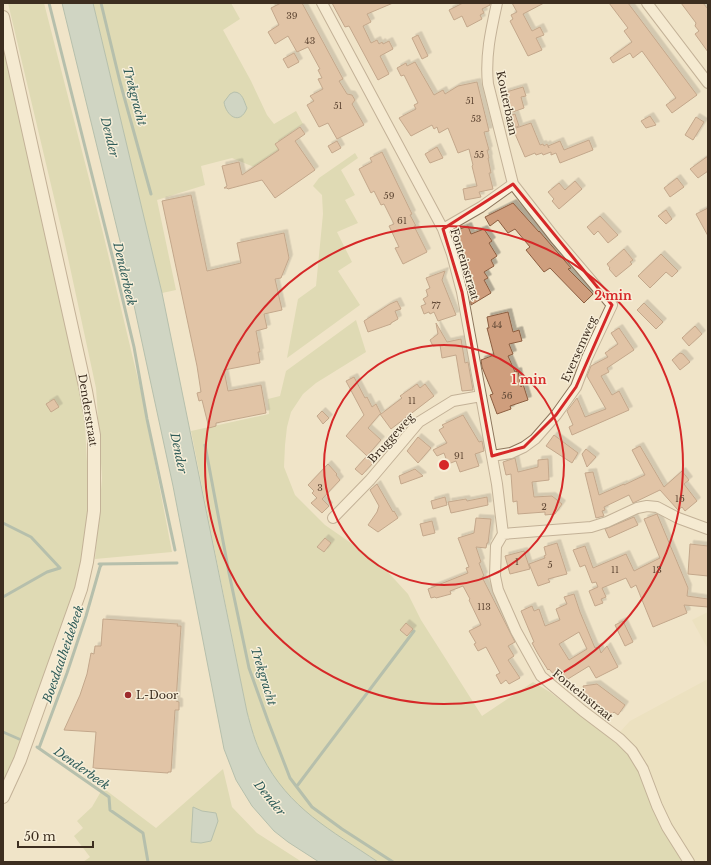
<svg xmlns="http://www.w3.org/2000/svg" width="711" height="865" font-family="'Libre Baskerville',serif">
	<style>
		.farmland { fill: #e6deb5 }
		.green { fill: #c9cf9b }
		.water { fill: #a9c4bc; stroke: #6f938a }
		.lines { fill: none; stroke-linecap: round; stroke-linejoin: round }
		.stream { stroke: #6f938a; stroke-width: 3 }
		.building { fill: #cf9e7d; stroke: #8c5e41; fill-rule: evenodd; filter: url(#shadow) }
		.minor-casing { stroke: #8c755c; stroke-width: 12 }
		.tertiary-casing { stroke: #8c755c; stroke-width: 14 }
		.minor { stroke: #faf1db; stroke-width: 10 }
		.tertiary { stroke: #faf1db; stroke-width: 12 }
		.marked { fill: none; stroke: #d62828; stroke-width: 3; stroke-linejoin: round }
		.ring { fill: none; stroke: #d62828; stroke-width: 2 }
		.poi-dot { fill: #9d2a2c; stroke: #f7eed8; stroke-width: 1.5 }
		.labels { text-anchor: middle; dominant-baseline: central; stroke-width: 3; stroke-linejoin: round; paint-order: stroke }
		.number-label { font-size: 9px; fill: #624a37 }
		.street-label { font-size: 11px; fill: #3d2e20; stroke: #f7eed8 }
		.poi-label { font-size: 11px; fill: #3d2e20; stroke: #f7eed8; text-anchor: start }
		.water-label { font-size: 12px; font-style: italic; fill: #2f5c59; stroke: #f7eed8 }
		.centre { fill: #d62828; stroke: #f7eed8; stroke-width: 2 }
		.ring-label { font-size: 12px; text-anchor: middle; font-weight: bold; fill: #d62828; stroke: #f7eed8; stroke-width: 3; stroke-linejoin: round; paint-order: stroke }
	</style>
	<defs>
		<filter id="shadow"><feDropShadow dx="3.5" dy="-3.5" stdDeviation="0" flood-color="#0004"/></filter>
	</defs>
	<rect width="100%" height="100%" fill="#f0e4c8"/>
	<path class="farmland" d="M708 612V649L692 620Z
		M708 679V862H694L675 834 619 733 630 721Z"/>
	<path class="green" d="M8 3H44L103 233 142 396 172 552 95 559 102 478 96 388 65 244Z
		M93 3H231L240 19 223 30 251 81 267 115 274 124 296 111 303 124 275 144 279 150 254 167 232 158 201 166 205 185 157 200 176 290 162 293Z
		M3 46 84 408 89 498 86 536 75 589 14 760 3 785Z
		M355 153 358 158 341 170 355 195 345 200 358 223 337 232 352 262 338 271 360 305 287 358 298 299 316 286 323 214 322 195 313 186 319 178Z
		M356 320 366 352 316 383 303 394 291 412 287 427 285 445 284 467 295 495 325 525 361 550 386 570 408 594 421 620 482 716 533 682 550 692 622 748 631 756 639 770 685 862H378L314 820 298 805 285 792 274 778 261 755 253 733 247 712 191 431 269 414 268 399 280 396 286 371Z
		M223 769 232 807 257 833 302 862H83L90 857 74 836 83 828 77 821 92 807 103 788 156 828Z"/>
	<path class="water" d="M62 3H93L162 293 247 712C251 727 255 742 262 756 289 809 331 830 378 862H319L288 842 274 831 252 806 236 780 224 749 173 486 121 245Z
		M234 92C243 92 244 102 247 108 240 126 226 116 224 102L230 94Z
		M193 807 202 811 216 813 218 821 211 841 201 843 191 842Z"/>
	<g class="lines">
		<path class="stream" d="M49 3 115 267 134 347 147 419 175 550
			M101 3 120 82 151 194
			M205 445 229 573 249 668 268 721 290 778 312 807 342 829 393 862
			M3 523 31 537 60 568 47 572 3 597
			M99 564 177 563
			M3 732 19 739
			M37 747 109 797 110 810 143 833 148 862
			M39 748 67 673 86 616 100 567 102 564
			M297 786 414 631"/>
	</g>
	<path class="building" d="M281 3H302L343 79 339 81 347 94 352 95 355 100 352 104 364 125 337 139 328 123 319 127 307 105 314 101 310 96 323 89 318 79 322 78 318 70 320 69 308 47 297 52 288 36 275 44 268 32 279 25 271 8Z
		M332 3H393L367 14 371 22 363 26 371 43 377 40 379 44 382 42 383 44 389 41 393 49 380 56 389 74 378 80 349 26 345 27Z
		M463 3H490V5L482 9 484 13 480 15 482 19 467 27 462 16 454 20 449 10Z
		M512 3H544L523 14 532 31 540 27 544 35 536 38 542 50 528 56 510 21 513 19 511 15 517 12Z
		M609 3H628L697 95 672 113 666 105 676 98 642 51 633 58 630 53 613 63 610 58 632 42 624 31 628 28Z
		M681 3H703L708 9V52L695 34 699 31 695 26 696 23Z
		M418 35 428 56 422 59 412 38Z
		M294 53 299 62 288 68 283 59Z
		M415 62 434 95 443 90 445 94 458 86 477 82 489 131 484 132 489 150H487L489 158H488L491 173H489L493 189 479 192 481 197 465 200 463 189 477 186 472 166 473 165 469 149 458 153 448 128 439 133 437 127 434 129 432 125 411 136 399 118 416 109 414 105 418 103 404 75 401 76 397 68 406 63 407 66Z
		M523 87 526 96 521 97 524 108 510 113 503 93Z
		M515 114 519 126 508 130 505 118Z
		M650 116 656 125 646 128 641 121Z
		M696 117 704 122 693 140 685 135Z
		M531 123 540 145 543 144 544 146 547 144 549 148 548 146 560 141 564 150 589 140 593 150 560 163 556 153 551 155V152L543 155 542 153 536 155 535 153 525 157 513 129Z
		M300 127 305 134 295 141 315 170 275 198 262 180 228 189 227 188H224L227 186 222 166 239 162 242 175 279 150 275 144Z
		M337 141 341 148 332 153 328 146Z
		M437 147 443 158 430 163 425 154Z
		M382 152 412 214 410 215 416 226H414L427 252 403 264 395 248 399 247 389 226 394 224 384 204 381 205 374 191 371 193 359 169 372 162 370 158Z
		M708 156V171L698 178 690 169Z
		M677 178 684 187 670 197 664 188Z
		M575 181 582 189 559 209 552 201 554 199 548 192 559 183 565 190Z
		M191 195 207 271 241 263 237 243 284 233 289 258 281 278 275 279 282 310 264 314 267 328 256 331 260 352H258L260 363 224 370 228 391 261 385 266 413 216 423V426L209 428 202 400 199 401 197 393 201 392 197 366 162 201Z
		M513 203 539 232V231L571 268 568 269 593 294 584 303 550 268 544 272 526 250 530 247 515 229 508 233 498 220 490 226 485 217Z
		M708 208V236L696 214Z
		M666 210 672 219 666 224 658 216Z
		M600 216 618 235 608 243 598 231 594 235 587 227Z
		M468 226 471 234 484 229 492 241 489 243 497 256 491 260 494 266 484 272 488 278 484 280 491 293 471 305 470 287H473L455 231Z
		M624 249 633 260 630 262 632 264 616 277 609 269 610 268 607 264Z
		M661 254 678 271 672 277 666 272 650 288 638 276Z
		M445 271 442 280 456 315 438 321 434 312 430 314 429 312 424 314 421 306 426 304 423 299 428 296 426 290 430 288 426 278Z
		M397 301 401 309 395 311 398 319 391 323V324L368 332 364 321 390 304Z
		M644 303 663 322 656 329 637 310Z
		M508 312 513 332 519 330 522 341 509 344 513 354 508 356 515 372 518 371 521 387 523 384 528 400 510 406 511 409 497 414 490 395 493 394 482 367 481 360 494 355 487 328H489L487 317Z
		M436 323 447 342 461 339 465 363 468 362 473 390 462 391 456 355 442 358 440 345 433 346 430 340 438 334Z
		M695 326 702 334 689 346 682 338Z
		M619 328 634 350 607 368 609 372 601 376 612 395 619 391 629 410 572 435 569 427 573 425 567 411 577 398 585 417 606 409 587 376 591 366 608 357 605 353 618 344 611 333Z
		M680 353 683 354 690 362 680 370 672 360Z
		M354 377 365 398 367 397 372 407 376 404 381 414 402 398 400 396 417 384 420 388 425 384 434 396 391 429 380 414 368 428 381 440 367 456 346 436 364 415 346 381Z
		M54 399 59 407 51 412 46 404Z
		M322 411 329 418 323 424 317 416Z
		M463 415 479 442 482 441 484 451 475 454 479 466 460 472 456 461 448 464 444 453 437 456 433 450 447 443 439 430 444 427 442 425Z
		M554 435 578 453 572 463 546 446Z
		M418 437 431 448 418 463 407 451Z
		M640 446 664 487 682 471 689 480 684 484 697 501 685 511 682 507 678 510 660 490 633 503 629 495 604 507 605 510 602 511 604 516 596 518 585 473 593 472 599 495 624 484V485L645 475 632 450Z
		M586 449 596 457 587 467 582 454Z
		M366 457 373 463 362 475 355 469Z
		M515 458 518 472 538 467V460L548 459 549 480 532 482 534 497 552 496 562 504 555 514 545 515V512L518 514 517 501 513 502 511 474 506 475 503 462Z
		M328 464 337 474 336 475 340 480 322 499 329 506 322 513 311 503 317 498 312 493 314 491 308 485Z
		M415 469 423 476 401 484 399 476Z
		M377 484 393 512 394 511 398 518 378 532 368 525 377 512 379 506 370 490Z
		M445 497 447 505 433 509 431 501Z
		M487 497 488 505 451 513 448 502 466 499 467 501Z
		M657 514 688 588 687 596 708 599V607L684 605 687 613 653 627 636 585 631 588 626 578 602 588 606 597 601 599 603 603 595 606 589 591 598 587 596 582 592 583 585 565 580 567 573 550 585 546 593 568 626 554 634 571 660 558 644 519Z
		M634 517 638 525 609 538 605 529Z
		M476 518 491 519 488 543H487L486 548 476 547 481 562 479 563 484 576 482 577 515 642 508 646 514 656 508 660 520 678 509 684 506 680 501 684 496 675 500 673 486 647 478 651 474 644 476 643 469 631 481 625 469 600 470 599 463 586 450 591 451 594 436 598 435 597 431 598 428 589 468 573 466 568 469 567 458 538 474 533Z
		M432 521 435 533 423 536 420 524Z
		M325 538 331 543 324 552 317 547Z
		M557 543 567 574 548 579 550 582 538 586 529 564 545 558 544 556 546 555 544 547Z
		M690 544 708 546V576L688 574Z
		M524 551 530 569 510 574 505 556Z
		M574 594 580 612 595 648 599 647 601 653 607 646 618 667 596 678 589 666 563 682H560L549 669 548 670 538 654 532 643 534 642 521 611 532 606 534 611 539 609 545 626 560 620 556 609 567 604 564 597ZM579 632 587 649 569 660 559 644Z
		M103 619 178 624 177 626H181L176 701 179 702V710H175L171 772H168V773L93 768 96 732 64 730 80 695 87 674 91 653 94 654 95 646H101Z
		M623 621 633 642 625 646 615 625Z
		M406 623 413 629 407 636 400 630Z
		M597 684 625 705 618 715 614 712 610 716 581 694 584 689 583 686Z"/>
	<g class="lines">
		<defs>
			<path id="minor" d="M322 3 443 229 452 254 462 292 497 484 503 534 496 546 495 576 498 590 516 631 541 676 583 711 620 739 632 751 643 769 657 806 667 827 689 862
				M647 3 708 83
				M443 229 481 207 513 184
				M492 456 511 453 524 447 535 439 556 415 576 387 587 358 612 305 555 238 513 184 488 84C485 56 491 30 497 3
				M333 518 370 480 419 422 453 401 481 396
				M503 534 591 527 607 522 637 508 647 506 657 507 678 518 708 529"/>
			<path id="tertiary" d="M3 17 86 391 94 435V511L87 562 81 589 20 760 3 797"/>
		</defs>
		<use href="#minor" class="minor-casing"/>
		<use href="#tertiary" class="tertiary-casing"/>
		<use href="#minor" class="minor"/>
		<use href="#tertiary" class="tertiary"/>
	</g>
	<path d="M0 0H711V865H0ZM513 184 612 305 576 387 556 415 524 447 492 456 462 292 443 229Z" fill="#f0e4c8" fill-opacity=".55" fill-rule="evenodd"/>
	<path class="marked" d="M513 184 612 305 576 387 556 415 524 447 492 456 462 292 443 229Z"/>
	<g class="ring">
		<circle cx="444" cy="465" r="120"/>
		<circle cx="444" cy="465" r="239"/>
	</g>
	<circle class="poi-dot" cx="128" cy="695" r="4"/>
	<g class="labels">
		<g class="number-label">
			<text x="292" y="15">39</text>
			<text x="310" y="40">43</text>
			<text x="470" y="100">51</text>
			<text x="338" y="105">51</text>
			<text x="476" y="118">53</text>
			<text x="479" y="154">55</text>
			<text x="389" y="195">59</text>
			<text x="402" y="220">61</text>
			<text x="436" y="305">77</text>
			<text x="497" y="324">44</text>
			<text x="507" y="395">56</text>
			<text x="412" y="400">11</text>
			<text x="459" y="455">91</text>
			<text x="320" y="487">3</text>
			<text x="680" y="498">16</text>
			<text x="544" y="506">2</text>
			<text x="517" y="561">1</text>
			<text x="550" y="564">5</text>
			<text x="615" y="569">11</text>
			<text x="657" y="569">13</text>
			<text x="484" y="606">113</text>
		</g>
		<g class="street-label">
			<text transform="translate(507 103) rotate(78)">Kouterbaan</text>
			<text transform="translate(465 264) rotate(73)">Fonteinstraat</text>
			<text transform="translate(579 349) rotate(-66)">Eversemweg</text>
			<text transform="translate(88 410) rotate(81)">Denderstraat</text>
			<text transform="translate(391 438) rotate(-48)">Bruggeweg</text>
			<text transform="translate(583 695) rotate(39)">Fonteinstraat</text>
		</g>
		<g class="poi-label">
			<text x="136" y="695">L-Door</text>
		</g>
		<g class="water-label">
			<text transform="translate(135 96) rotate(75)">Trekgracht</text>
			<text transform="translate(110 137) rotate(76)">Dender</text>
			<text transform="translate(125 274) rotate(77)">Denderbeek</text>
			<text transform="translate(179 453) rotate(78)">Dender</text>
			<text transform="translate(63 654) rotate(-71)">Boesdaalheidebeek</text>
			<text transform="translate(264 676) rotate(73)">Trekgracht</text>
			<text transform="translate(82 768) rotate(35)">Denderbeek</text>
			<text transform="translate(270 798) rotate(51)">Dender</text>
		</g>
	</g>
	<circle cx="444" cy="465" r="6" class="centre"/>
	<g class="ring-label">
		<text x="613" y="300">2 min</text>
		<text x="529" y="384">1 min</text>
	</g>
	<rect width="711" height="865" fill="none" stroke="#3d2e20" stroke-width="8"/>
	<path d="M18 841v6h75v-6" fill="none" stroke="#3d2e20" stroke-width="2"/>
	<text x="24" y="841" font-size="12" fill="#3d2e20" stroke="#f7eed8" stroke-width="3" paint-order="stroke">50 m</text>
</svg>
